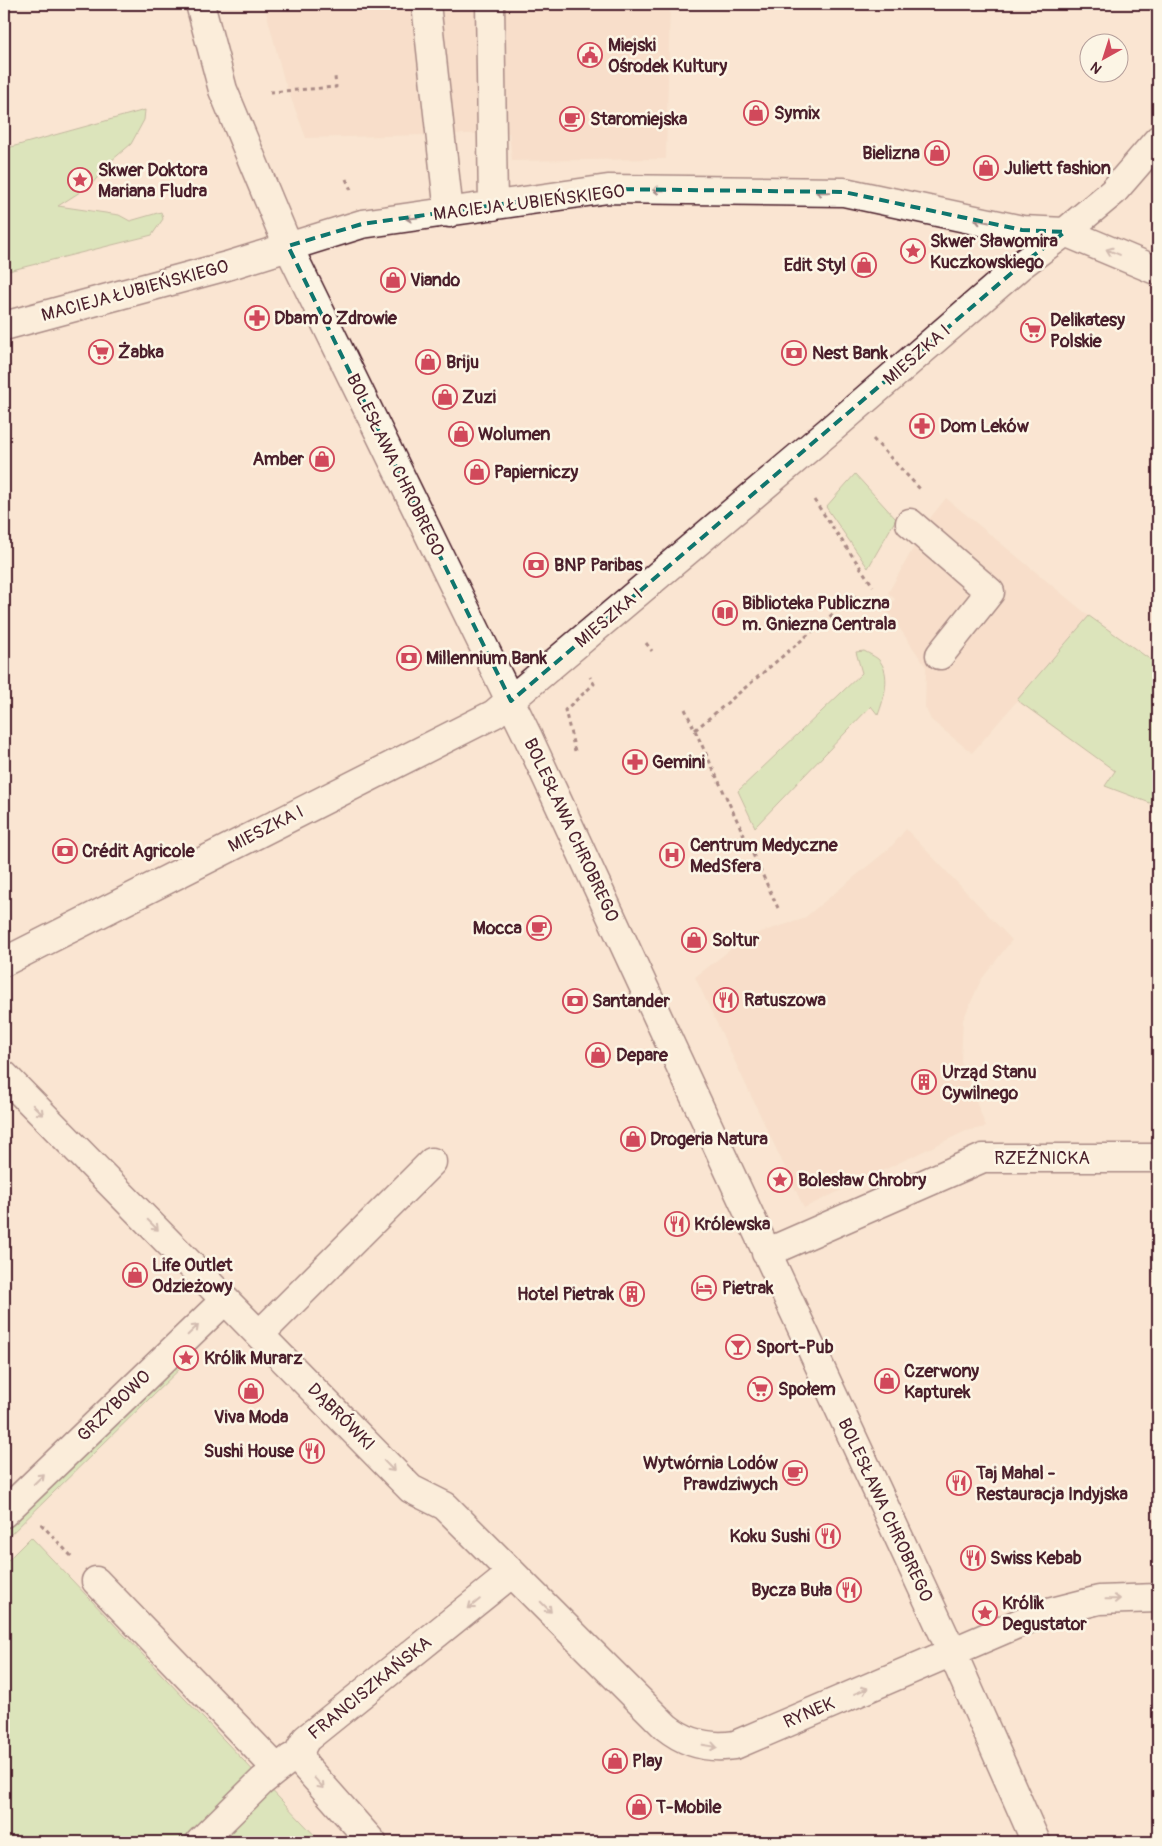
<svg xmlns="http://www.w3.org/2000/svg" width="1162" height="1846" font-family="Pangolin,sans-serif">
	<style>
		.built { fill: #f5d6c2 }
		.green { fill: #b9e39f; stroke: #828165 }
		.lines { fill: none; stroke-linecap: round; stroke-linejoin: round }
		.minor-casing { stroke: #4a1f2b; stroke-width: 31 }
		.path { stroke: #4a1f2b; stroke-width: 3; stroke-dasharray: 4 4; stroke-linecap: butt }
		.minor { stroke: #fcf5e5; stroke-width: 28 }
		.oneway { stroke: #a38a88 }
		.marked { fill: none; stroke: #0f766e; stroke-width: 4; stroke-dasharray: 10 6; stroke-linejoin: round }
		.labels { text-anchor: middle; dominant-baseline: central; stroke-width: 5; stroke-linejoin: round; paint-order: stroke }
		.poi-label { font-size: 18px; font-weight: bold; fill: #4a1f2b; stroke: #fcf5e5; text-anchor: start }
		.street-label { font-size: 18px; fill: #4a1f2b; stroke: #fcf5e5 }
	</style>
	<rect width="100%" height="100%" fill="#fae5d2"/>
	<filter id="ink" filterUnits="userSpaceOnUse"><feTurbulence type="fractalNoise" baseFrequency=".02" numOctaves="2"/><feDisplacementMap in="SourceGraphic" scale="10" xChannelSelector="R" yChannelSelector="G"/><feConvolveMatrix kernelMatrix="1 2 1 2 8 2 1 2 1" color-interpolation-filters="sRGB"/></filter>
	<g filter="url(#ink)">
		<path class="built" d="M264 4H670L666 159 512 161 509 133 306 138 284 80Z
			M946 498 1089 616 1158 665V806L1105 786 1115 771 1017 701 972 753 931 720 925 707 926 667 887 610 895 599 888 593 930 518Z
			M906 829 1012 940 981 980 963 1020 961 1061 986 1127 966 1131 804 1208 695 977 748 936 803 919 891 847Z"/>
		<path class="green" d="M145 110 144 120 131 144 111 161 91 185 58 206 119 215 130 221 161 212 163 219 152 235 4 272V149Z
			M855 474 896 519 868 568 826 507Z
			M1089 616 1158 665V806L1105 786 1115 771 1017 700Z
			M864 651C868 653 874 656 878 659 892 673 884 699 878 715L871 706 755 827 738 791 862 673 856 652Z
			M191 1349 195 1354 4 1541V1532Z
			M31 1537 321 1842H4V1564Z"/>
		<g class="lines">
			<defs>
				<path id="minor" d="M200 4 223 90 288 246 527 735 952 1652 1036 1842
					M426 4 449 213
					M490 4 493 206
					M4 326 227 266 362 224 608 189 844 192 1022 230 1065 232 1158 271
					M910 523 990 592 940 655
					M4 962 494 714 829 431 1021 265 1065 232 1113 192 1158 140
					M4 1075 411 1489 445 1506 666 1727C686 1743 709 1749 735 1745L1036 1616 1099 1600 1158 1598
					M766 1253 983 1158H1158
					M260 1334 432 1162
					M4 1513 225 1300
					M96 1581 277 1769
					M200 1842 262 1781 291 1758
					M372 1842 303 1764 300 1750 306 1739 512 1573"/>
			</defs>
			<use href="#minor" class="minor-casing"/>
			<path class="path" d="M270 92 336 87 335 77
				M346 179 351 190
				M873 439 920 489
				M814 500 873 586
				M646 643 652 651
				M685 709 778 908
				M695 730 854 596 863 605
				M575 751 565 710 594 684 590 677
				M41 1524 73 1558"/>
			<use href="#minor" class="minor"/>
		</g>
		<defs><path id="oneway-shaft" d="M-6 0H5M1.5-3L5.5 0L1.5 3" fill="none" stroke-width="1.6" stroke-linecap="round" stroke-linejoin="round" transform="scale(1.25)"/></defs>
		<g class="oneway">
			<use href="#oneway-shaft" transform="translate(660 190) rotate(-179)"/>
			<use href="#oneway-shaft" transform="translate(823 192) rotate(-179)"/>
			<use href="#oneway-shaft" transform="translate(413 218) rotate(174)"/>
			<use href="#oneway-shaft" transform="translate(982 221) rotate(-168)"/>
			<use href="#oneway-shaft" transform="translate(1113 252) rotate(-158)"/>
			<use href="#oneway-shaft" transform="translate(38 1110) rotate(45)"/>
			<use href="#oneway-shaft" transform="translate(153 1225) rotate(45)"/>
			<use href="#oneway-shaft" transform="translate(193 1330) rotate(-44)"/>
			<use href="#oneway-shaft" transform="translate(389 1466) rotate(46)"/>
			<use href="#oneway-shaft" transform="translate(39 1479) rotate(-44)"/>
			<use href="#oneway-shaft" transform="translate(1113 1599) rotate(-1)"/>
			<use href="#oneway-shaft" transform="translate(474 1604) rotate(141)"/>
			<use href="#oneway-shaft" transform="translate(546 1607) rotate(45)"/>
			<use href="#oneway-shaft" transform="translate(861 1691) rotate(-23)"/>
			<use href="#oneway-shaft" transform="translate(710 1746) rotate(9)"/>
			<use href="#oneway-shaft" transform="translate(319 1783) rotate(48)"/>
		</g>
	</g>
	<path d="M0 0H1162V1846H0ZM608 189 844 192 1022 230 1065 232 1021 265 511 701 288 246 362 224Z" fill="#fae5d2" fill-opacity=".55" fill-rule="evenodd"/>
	<path class="marked" d="M608 189 844 192 1022 230 1065 232 1021 265 511 701 288 246 362 224Z"/>
	<defs>
		<symbol id="civic-ring" viewBox="-11 -11 22 22"><circle r="9.5" fill="#fcf5e5" stroke="#d1495b" stroke-width="1.5"/><path d="M-.6-6.5H3V-4.5H.6V-3L4-1V1h2V6H-6V1h2V-1L-.6-3ZM-1.2 2.5V6h2.4V2.5Z" fill="#d1495b"/></symbol>
		<symbol id="shop-ring" viewBox="-11 -11 22 22"><circle r="9.5" fill="#fcf5e5" stroke="#d1495b" stroke-width="1.5"/><path d="M-5-2.5h2.3a2.7 3.5 0 0 1 5.4 0H5L5.5 6h-11ZM-1.5-2.5h3a1.5 2.3 0 0 0-3 0Z" fill="#d1495b"/></symbol>
		<symbol id="cafe-ring" viewBox="-11 -11 22 22"><circle r="9.5" fill="#fcf5e5" stroke="#d1495b" stroke-width="1.5"/><path d="M-5.5-4.5H6V0H3Q3 3.5 0 3.5H-2.5Q-5.5 3.5-5.5 0ZM3-3.2v2h1.7v-2ZM-6 4.5H4V6H-6Z" fill="#d1495b"/></symbol>
		<symbol id="sight-ring" viewBox="-11 -11 22 22"><circle r="9.5" fill="#fcf5e5" stroke="#d1495b" stroke-width="1.5"/><path d="M0-6L1.8-2.2L6-1.7L2.9 1.2L3.7 5.4L0 3.3L-3.7 5.4L-2.9 1.2L-6-1.7L-1.8-2.2Z" fill="#d1495b"/></symbol>
		<symbol id="pharmacy-ring" viewBox="-11 -11 22 22"><circle r="9.5" fill="#fcf5e5" stroke="#d1495b" stroke-width="1.5"/><path d="M-2-6h4v4h4v4h-4v4h-4v-4h-4v-4h4Z" fill="#d1495b"/></symbol>
		<symbol id="supermarket-ring" viewBox="-11 -11 22 22"><circle r="9.5" fill="#fcf5e5" stroke="#d1495b" stroke-width="1.5"/><path d="M-6-5.5h2.5l.6 2H6L4.5 2H-2.5L-4.4-4H-6ZM-1.5 3.2a1.3 1.3 0 1 0 .1 0ZM3 3.2a1.3 1.3 0 1 0 .1 0Z" fill="#d1495b"/></symbol>
		<symbol id="bank-ring" viewBox="-11 -11 22 22"><circle r="9.5" fill="#fcf5e5" stroke="#d1495b" stroke-width="1.5"/><path d="M-6-4H6V4H-6ZM0-2.3a2.3 2.3 0 1 0 0 4.6a2.3 2.3 0 1 0 0-4.6Z" fill="#d1495b"/></symbol>
		<symbol id="library-ring" viewBox="-11 -11 22 22"><circle r="9.5" fill="#fcf5e5" stroke="#d1495b" stroke-width="1.5"/><path d="M-6-4Q-3-5.5-.7-3.5V5Q-3 3-6 4ZM6-4Q3-5.5 .7-3.5V5Q3 3 6 4Z" fill="#d1495b"/></symbol>
		<symbol id="hospital-ring" viewBox="-11 -11 22 22"><circle r="9.5" fill="#fcf5e5" stroke="#d1495b" stroke-width="1.5"/><path d="M-5-5h3v3.5h4V-5h3V5h-3V1.5h-4V5h-3Z" fill="#d1495b"/></symbol>
		<symbol id="restaurant-ring" viewBox="-11 -11 22 22"><circle r="9.5" fill="#fcf5e5" stroke="#d1495b" stroke-width="1.5"/><path d="M-5-6h1v4h1v-4h1v4h1v-4h1v5L-1.5 .5V6h-2V.5L-5-1ZM5-6V6H3V1.5H1.5Q1.5-4 5-6Z" fill="#d1495b"/></symbol>
		<symbol id="building-ring" viewBox="-11 -11 22 22"><circle r="9.5" fill="#fcf5e5" stroke="#d1495b" stroke-width="1.5"/><path d="M-4-6H4V6H1V3H-1V6H-4ZM-2.5-4.3h1.7v1.8h-1.7ZM.8-4.3h1.7v1.8H.8ZM-2.5-1h1.7V.8h-1.7ZM.8-1h1.7V.8H.8Z" fill="#d1495b"/></symbol>
		<symbol id="hotel-ring" viewBox="-11 -11 22 22"><circle r="9.5" fill="#fcf5e5" stroke="#d1495b" stroke-width="1.5"/><path d="M-6-4.5h1.5V1H6V5H4.5V3h-9V5H-6ZM-4 0a1.8 1.8 0 1 1 3.6 0ZM.5 0V-2.5h3Q6-2.5 6 0Z" fill="#d1495b"/></symbol>
		<symbol id="bar-ring" viewBox="-11 -11 22 22"><circle r="9.5" fill="#fcf5e5" stroke="#d1495b" stroke-width="1.5"/><path d="M-6-5H6L.8 .8V4.5H3.5V6h-7V4.5H-.8V.8Z" fill="#d1495b"/></symbol>
	</defs>
	<g fill-rule="evenodd">
		<use href="#civic-ring" x="576" y="41" width="28" height="28"/>
		<use href="#shop-ring" x="742" y="99" width="28" height="28"/>
		<use href="#cafe-ring" x="558" y="105" width="28" height="28"/>
		<use href="#shop-ring" x="923" y="139" width="28" height="28"/>
		<use href="#shop-ring" x="972" y="154" width="28" height="28"/>
		<use href="#sight-ring" x="66" y="166" width="28" height="28"/>
		<use href="#sight-ring" x="899" y="237" width="28" height="28"/>
		<use href="#shop-ring" x="850" y="251" width="28" height="28"/>
		<use href="#shop-ring" x="379" y="266" width="28" height="28"/>
		<use href="#pharmacy-ring" x="243" y="304" width="28" height="28"/>
		<use href="#supermarket-ring" x="1019" y="316" width="28" height="28"/>
		<use href="#supermarket-ring" x="87" y="338" width="28" height="28"/>
		<use href="#bank-ring" x="780" y="339" width="28" height="28"/>
		<use href="#shop-ring" x="414" y="348" width="28" height="28"/>
		<use href="#shop-ring" x="431" y="383" width="28" height="28"/>
		<use href="#pharmacy-ring" x="908" y="412" width="28" height="28"/>
		<use href="#shop-ring" x="447" y="420" width="28" height="28"/>
		<use href="#shop-ring" x="308" y="445" width="28" height="28"/>
		<use href="#shop-ring" x="463" y="458" width="28" height="28"/>
		<use href="#bank-ring" x="522" y="551" width="28" height="28"/>
		<use href="#library-ring" x="711" y="599" width="28" height="28"/>
		<use href="#bank-ring" x="395" y="644" width="28" height="28"/>
		<use href="#pharmacy-ring" x="621" y="748" width="28" height="28"/>
		<use href="#bank-ring" x="51" y="837" width="28" height="28"/>
		<use href="#hospital-ring" x="658" y="841" width="28" height="28"/>
		<use href="#cafe-ring" x="525" y="914" width="28" height="28"/>
		<use href="#shop-ring" x="680" y="926" width="28" height="28"/>
		<use href="#restaurant-ring" x="712" y="986" width="28" height="28"/>
		<use href="#bank-ring" x="561" y="987" width="28" height="28"/>
		<use href="#shop-ring" x="584" y="1041" width="28" height="28"/>
		<use href="#building-ring" x="910" y="1068" width="28" height="28"/>
		<use href="#shop-ring" x="619" y="1125" width="28" height="28"/>
		<use href="#sight-ring" x="766" y="1166" width="28" height="28"/>
		<use href="#restaurant-ring" x="663" y="1210" width="28" height="28"/>
		<use href="#shop-ring" x="121" y="1261" width="28" height="28"/>
		<use href="#hotel-ring" x="690" y="1274" width="28" height="28"/>
		<use href="#building-ring" x="618" y="1280" width="28" height="28"/>
		<use href="#bar-ring" x="724" y="1333" width="28" height="28"/>
		<use href="#sight-ring" x="172" y="1344" width="28" height="28"/>
		<use href="#shop-ring" x="873" y="1367" width="28" height="28"/>
		<use href="#supermarket-ring" x="746" y="1375" width="28" height="28"/>
		<use href="#shop-ring" x="237" y="1377" width="28" height="28"/>
		<use href="#restaurant-ring" x="298" y="1437" width="28" height="28"/>
		<use href="#cafe-ring" x="781" y="1459" width="28" height="28"/>
		<use href="#restaurant-ring" x="945" y="1469" width="28" height="28"/>
		<use href="#restaurant-ring" x="814" y="1522" width="28" height="28"/>
		<use href="#restaurant-ring" x="959" y="1544" width="28" height="28"/>
		<use href="#restaurant-ring" x="835" y="1576" width="28" height="28"/>
		<use href="#sight-ring" x="971" y="1599" width="28" height="28"/>
		<use href="#shop-ring" x="601" y="1747" width="28" height="28"/>
		<use href="#shop-ring" x="625" y="1793" width="28" height="28"/>
	</g>
	<g class="labels">
		<g class="poi-label">
			<text x="608" y="45">Miejski<tspan x="608" dy="21">Ośrodek Kultury</tspan></text>
			<text x="774" y="113">Symix</text>
			<text x="590" y="119">Staromiejska</text>
			<text x="920" y="153" text-anchor="end">Bielizna</text>
			<text x="1004" y="168">Juliett fashion</text>
			<text x="98" y="170">Skwer Doktora<tspan x="98" dy="21">Mariana Fludra</tspan></text>
			<text x="930" y="241">Skwer Sławomira<tspan x="930" dy="21">Kuczkowskiego</tspan></text>
			<text x="846" y="265" text-anchor="end">Edit Styl</text>
			<text x="410" y="280">Viando</text>
			<text x="274" y="318">Dbam o Zdrowie</text>
			<text x="1050" y="320">Delikatesy<tspan x="1050" dy="21">Polskie</tspan></text>
			<text x="118" y="352">Żabka</text>
			<text x="812" y="353">Nest Bank</text>
			<text x="446" y="362">Briju</text>
			<text x="462" y="397">Zuzi</text>
			<text x="940" y="426">Dom Leków</text>
			<text x="478" y="434">Wolumen</text>
			<text x="304" y="459" text-anchor="end">Amber</text>
			<text x="494" y="472">Papierniczy</text>
			<text x="554" y="565">BNP Paribas</text>
			<text x="742" y="603">Biblioteka Publiczna<tspan x="742" dy="21">m. Gniezna Centrala</tspan></text>
			<text x="426" y="658">Millennium Bank</text>
			<text x="652" y="762">Gemini</text>
			<text x="690" y="845">Centrum Medyczne<tspan x="690" dy="21">MedSfera</tspan></text>
			<text x="82" y="851">Crédit Agricole</text>
			<text x="522" y="928" text-anchor="end">Mocca</text>
			<text x="712" y="940">Soltur</text>
			<text x="744" y="1000">Ratuszowa</text>
			<text x="592" y="1001">Santander</text>
			<text x="616" y="1055">Depare</text>
			<text x="942" y="1072">Urząd Stanu<tspan x="942" dy="21">Cywilnego</tspan></text>
			<text x="650" y="1139">Drogeria Natura</text>
			<text x="798" y="1180">Bolesław Chrobry</text>
			<text x="694" y="1224">Królewska</text>
			<text x="152" y="1265">Life Outlet<tspan x="152" dy="21">Odzieżowy</tspan></text>
			<text x="722" y="1288">Pietrak</text>
			<text x="614" y="1294" text-anchor="end">Hotel Pietrak</text>
			<text x="756" y="1347">Sport-Pub</text>
			<text x="204" y="1358">Królik Murarz</text>
			<text x="904" y="1371">Czerwony<tspan x="904" dy="21">Kapturek</tspan></text>
			<text x="778" y="1389">Społem</text>
			<text x="251" y="1417" text-anchor="middle">Viva Moda</text>
			<text x="294" y="1451" text-anchor="end">Sushi House</text>
			<text x="778" y="1463" text-anchor="end">Wytwórnia Lodów<tspan x="778" dy="21">Prawdziwych</tspan></text>
			<text x="976" y="1473">Taj Mahal -<tspan x="976" dy="21">Restauracja Indyjska</tspan></text>
			<text x="810" y="1536" text-anchor="end">Koku Sushi</text>
			<text x="990" y="1558">Swiss Kebab</text>
			<text x="832" y="1590" text-anchor="end">Bycza Buła</text>
			<text x="1002" y="1603">Królik<tspan x="1002" dy="21">Degustator</tspan></text>
			<text x="632" y="1761">Play</text>
			<text x="656" y="1807">T-Mobile</text>
		</g>
		<g class="street-label">
			<text transform="translate(529 203) rotate(-7)">MACIEJA ŁUBIEŃSKIEGO</text>
			<text transform="translate(135 291) rotate(-15)">MACIEJA ŁUBIEŃSKIEGO</text>
			<text transform="translate(917 355) rotate(-41)">MIESZKA I</text>
			<text transform="translate(395 465) rotate(64)">BOLESŁAWA CHROBREGO</text>
			<text transform="translate(609 618) rotate(-40)">MIESZKA I</text>
			<text transform="translate(266 829) rotate(-27)">MIESZKA I</text>
			<text transform="translate(571 830) rotate(65)">BOLESŁAWA CHROBREGO</text>
			<text x="1042" y="1158">RZEŹNICKA</text>
			<text transform="translate(114 1406) rotate(-44)">GRZYBOWO</text>
			<text transform="translate(341 1417) rotate(45)">DĄBRÓWKI</text>
			<text transform="translate(885 1510) rotate(65)">BOLESŁAWA CHROBREGO</text>
			<text transform="translate(370 1688) rotate(-39)">FRANCISZKAŃSKA</text>
			<text transform="translate(809 1713) rotate(-23)">RYNEK</text>
		</g>
	</g>
	<rect width="1162" height="1846" fill="none" stroke="#fcf5e5" stroke-width="20"/>
	<rect x="10" y="10" width="1142" height="1826" fill="none" stroke="#4a1f2b" stroke-width="2" filter="url(#ink)"/>
	<g transform="translate(1104 58) rotate(219)"><circle r="24" fill="#fcf5e5" stroke="#b59f9b"/>
	<path d="M0-4L9 19L0 12L-9 19Z" fill="#d1495b"/>
	<text y="-8" font-size="14" font-weight="bold" text-anchor="middle" fill="#4a1f2b">N</text>
	</g>
</svg>
